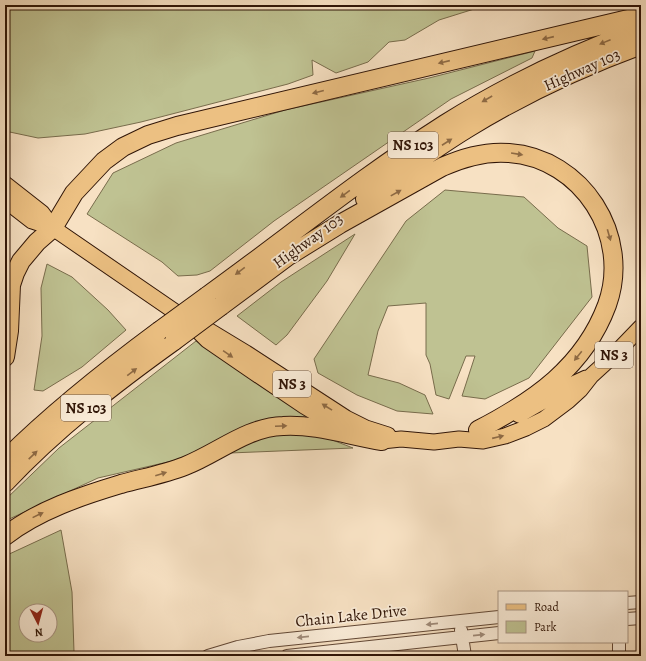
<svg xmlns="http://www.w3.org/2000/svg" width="646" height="661" font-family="Alegreya,serif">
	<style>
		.green { fill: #bfc292; stroke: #786c4c; fill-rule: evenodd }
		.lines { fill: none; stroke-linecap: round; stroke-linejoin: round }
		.minor-casing { stroke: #624836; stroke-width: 14 }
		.major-casing { stroke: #301507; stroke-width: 17 }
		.highway-casing { stroke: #301507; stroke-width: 20 }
		.minor { stroke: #faecd8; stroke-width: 12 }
		.major { stroke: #ecc082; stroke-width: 15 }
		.highway { stroke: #ecc082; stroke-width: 18 }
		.highway-bridge-casing { stroke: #301507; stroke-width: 20; stroke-linecap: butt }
		.highway-bridge { stroke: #ecc082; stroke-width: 18 }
		.oneway { fill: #8e6a44 }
		.oneway2 { fill: #9f8b7a }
		.labels { text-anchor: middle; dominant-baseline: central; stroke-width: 3.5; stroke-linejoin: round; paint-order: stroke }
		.shield { fill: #faecd8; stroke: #6d5646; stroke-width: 1 }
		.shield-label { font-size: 15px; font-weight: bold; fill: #301507 }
		.street-label { font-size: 16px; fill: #301507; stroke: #faecd8 }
	</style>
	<rect width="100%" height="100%" fill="#f7e1c3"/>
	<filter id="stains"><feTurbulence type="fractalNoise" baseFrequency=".005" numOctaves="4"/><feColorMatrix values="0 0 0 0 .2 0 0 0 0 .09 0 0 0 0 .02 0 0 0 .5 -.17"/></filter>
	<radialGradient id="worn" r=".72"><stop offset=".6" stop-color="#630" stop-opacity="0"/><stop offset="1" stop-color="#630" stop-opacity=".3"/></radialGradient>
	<path class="green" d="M5 5H487L439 20 405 40 389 42 368 62 336 73 312 60 313 75 288 84 141 122 85 134 38 138 5 131Z
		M535 51 532 58 451 99 274 221 210 271 197 275 178 276 162 262 87 214 113 173 176 143 285 110 429 78Z
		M445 190 524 197 558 228 587 246 592 297 529 378 485 399 462 396 475 356H466L449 399 436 395 430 364 426 355V303L388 306 378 331 368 375 399 383 425 395 433 414 397 411 357 395 318 373 314 359 406 221Z
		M355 234 327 281 287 335 276 345 237 316 281 282Z
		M47 264 72 277 108 310 126 330 82 367 43 391 34 390 42 336 41 288Z
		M196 341 253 376 318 422 194 456 98 478 5 521V500L59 448Z
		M289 433 322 436 353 448 230 453C253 438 263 437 289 433Z
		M61 530 72 592 74 652 76 656H5V556ZM26 611H50V635H26Z"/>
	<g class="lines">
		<defs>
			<path id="minor" d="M627 603 641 602
				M627 619 641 618
				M461 630 465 656
				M208 656 238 647 269 641 499 617
				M287 656 499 633
				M619 656V642"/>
			<path id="major" d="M5 184 42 213 53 228
				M5 200 32 221 53 228 187 320 207 340 255 373 304 406 334 424 347 430
				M208 330 246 353 346 418 366 428 388 435
				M519 415 573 384 586 378
				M372 439 382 441 401 439 434 442 459 439 483 441 505 436 526 428 544 419 568 401 580 390 591 376 614 355 641 327"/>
			<path id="highway" d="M365 199C398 175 432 150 468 128 522 95 581 67 641 45
				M290 255 340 224 442 167C464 157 485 151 509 153 582 158 632 236 607 305 584 367 534 401 478 430
				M207 296C286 239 362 177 445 124 507 85 573 54 641 29
				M221 306 299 248
				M5 357 9 331 11 285 15 273 21 261 37 242 53 228 74 193 104 161 123 147 148 135 177 126 641 16
				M5 460C52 413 105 371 159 331
				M5 483C56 429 114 384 174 341
				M5 536C39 510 81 496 121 484 143 478 165 474 185 466 218 453 247 427 283 426 316 424 350 436 382 441"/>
		</defs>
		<use href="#minor" class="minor-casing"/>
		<use href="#major" class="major-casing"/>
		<use href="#highway" class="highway-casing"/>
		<use href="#minor" class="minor"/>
		<use href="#major" class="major"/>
		<use href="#highway" class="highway"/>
		<defs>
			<path id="highway-bridge" d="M159 331 207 296
				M174 341 221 306"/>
		</defs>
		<use href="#highway-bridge" class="highway-bridge-casing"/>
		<use href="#highway-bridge" class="highway-bridge"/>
	</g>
	<defs><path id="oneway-solid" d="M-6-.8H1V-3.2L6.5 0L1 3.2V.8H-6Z"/></defs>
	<g class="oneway">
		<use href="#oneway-solid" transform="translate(548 38) rotate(167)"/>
		<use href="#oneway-solid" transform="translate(605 42) rotate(158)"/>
		<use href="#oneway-solid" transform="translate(444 62) rotate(167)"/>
		<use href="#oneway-solid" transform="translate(318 92) rotate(166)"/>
		<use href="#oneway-solid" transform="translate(487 99) rotate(150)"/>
		<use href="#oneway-solid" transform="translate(447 142) rotate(-33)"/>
		<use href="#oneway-solid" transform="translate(517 154) rotate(9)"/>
		<use href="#oneway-solid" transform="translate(396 193) rotate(-29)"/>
		<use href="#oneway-solid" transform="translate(345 194) rotate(144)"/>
		<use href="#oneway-solid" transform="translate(609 235) rotate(74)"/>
		<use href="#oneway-solid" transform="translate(240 271) rotate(143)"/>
		<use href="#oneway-solid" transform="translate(228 354) rotate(35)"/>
		<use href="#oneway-solid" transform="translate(578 356) rotate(129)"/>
		<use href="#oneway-solid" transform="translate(132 372) rotate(-37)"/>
		<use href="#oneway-solid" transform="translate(327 407) rotate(-148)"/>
		<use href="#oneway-solid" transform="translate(281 426) rotate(-3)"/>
		<use href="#oneway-solid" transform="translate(498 437) rotate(-13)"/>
		<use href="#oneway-solid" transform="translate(33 455) rotate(-44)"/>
		<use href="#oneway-solid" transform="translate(161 474) rotate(-17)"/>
		<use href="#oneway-solid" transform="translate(38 515) rotate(-26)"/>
	</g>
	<g class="oneway2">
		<use href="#oneway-solid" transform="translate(432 624) rotate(174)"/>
		<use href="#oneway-solid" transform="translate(479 635) rotate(-6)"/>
		<use href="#oneway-solid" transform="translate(303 637) rotate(174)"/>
	</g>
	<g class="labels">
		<g class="shield">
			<rect x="388" y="132" width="50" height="26" rx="3"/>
			<rect x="595" y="342" width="38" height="26" rx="3"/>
			<rect x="273" y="371" width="38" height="26" rx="3"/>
			<rect x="61" y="395" width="50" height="26" rx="3"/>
		</g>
		<g class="shield-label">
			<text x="413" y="145">NS 103</text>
			<text x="614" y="355">NS 3</text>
			<text x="292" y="384">NS 3</text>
			<text x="86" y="408">NS 103</text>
		</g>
		<g class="street-label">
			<text transform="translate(582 70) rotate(-24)">Highway 103</text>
			<text transform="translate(308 241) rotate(-36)">Highway 103</text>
			<text transform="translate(351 616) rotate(-6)">Chain Lake Drive</text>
		</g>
	</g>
	<rect width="646" height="661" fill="none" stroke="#f7e1c3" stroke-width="20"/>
	<rect x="6" y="6" width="634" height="649" fill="none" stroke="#301507" stroke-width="2"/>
	<rect x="10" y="10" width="626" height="641" fill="none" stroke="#301507"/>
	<rect x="498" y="591" width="130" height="52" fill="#faecd8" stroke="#a99684"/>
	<rect x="506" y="604" width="20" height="6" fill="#ecc082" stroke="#a99684"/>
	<text x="534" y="611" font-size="12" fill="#301507">Road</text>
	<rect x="506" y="621" width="20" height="12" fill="#bfc292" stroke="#a99684"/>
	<text x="534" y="631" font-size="12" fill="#301507">Park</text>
	<g transform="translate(38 623) rotate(174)"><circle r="19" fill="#faecd8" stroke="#a99684"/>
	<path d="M0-3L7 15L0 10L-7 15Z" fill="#8f2418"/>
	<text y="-6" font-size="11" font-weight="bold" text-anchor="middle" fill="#301507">N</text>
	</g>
	<rect width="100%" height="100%" filter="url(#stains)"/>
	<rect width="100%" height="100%" fill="url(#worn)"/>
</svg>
